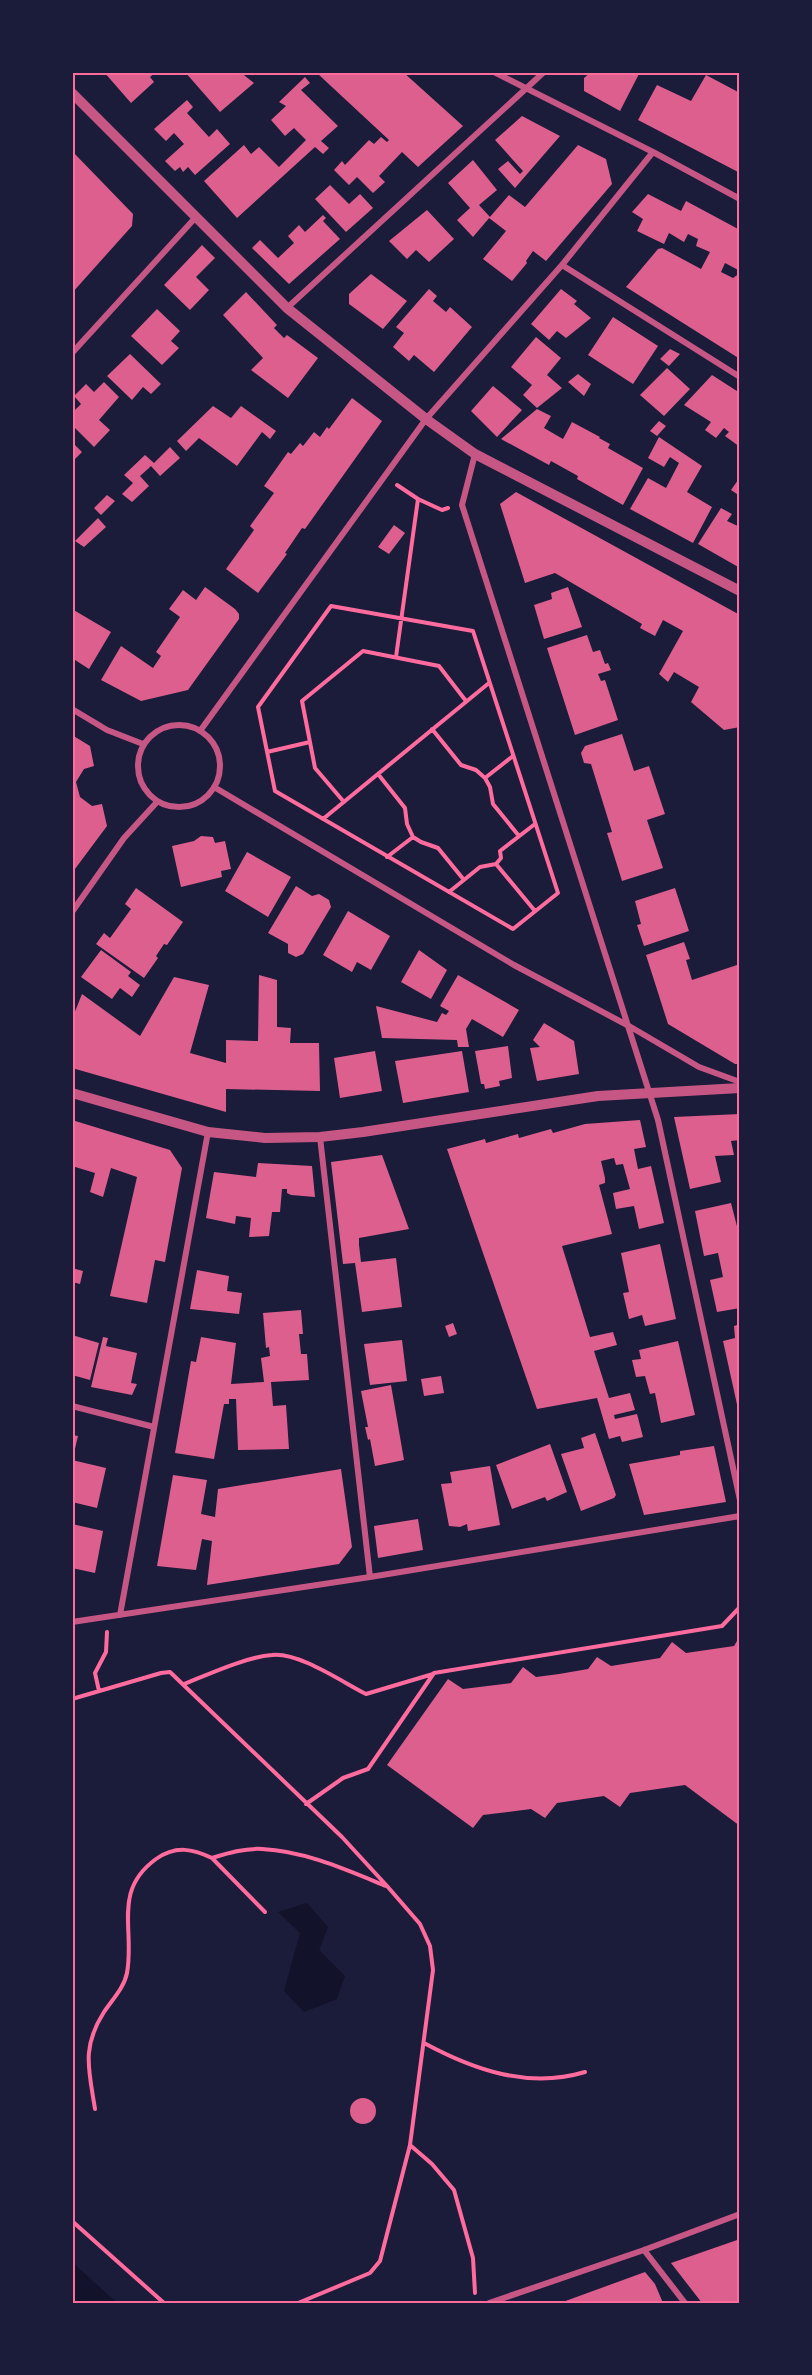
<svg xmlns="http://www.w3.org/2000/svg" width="812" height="2375" font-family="Bitter,serif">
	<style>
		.water { fill: #12122b }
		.building { fill: #dd5f8e }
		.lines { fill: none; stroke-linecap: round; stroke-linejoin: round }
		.path { stroke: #ff6b9d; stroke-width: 4 }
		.minor { stroke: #c65784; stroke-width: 6 }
		.tertiary { stroke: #c65784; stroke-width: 10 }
		.neatline { fill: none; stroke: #ff6b9d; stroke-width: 2 }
	</style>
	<rect width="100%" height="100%" fill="#1b1b3a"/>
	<path class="water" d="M307 1903 328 1927 319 1950 345 1976 337 1999 304 2012 284 1991 300 1933 278 1912Z
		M72 2262 117 2303H72Z"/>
	<path class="building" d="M104 72H156L150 77 154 82 131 103Z
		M185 72H240L254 83 220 112Z
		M320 72H403L463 126 418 167 402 152 379 176 385 182 373 193 357 177 349 185 334 170 342 161 345 165 369 140 374 144 381 137 387 142 389 140 318 74Z
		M591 72H640L620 111 584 91V78Z
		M706 75 740 93V173L638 120 657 85 691 101Z
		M305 77 310 83 301 90 338 126 321 141 329 148 323 154 315 147 237 218 204 181 244 145 251 154 259 147 279 167 306 140 294 128 285 136 271 120 286 106 279 102Z
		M187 100 193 107 187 113 209 137 217 129 230 144 195 175 188 167 183 172 180 167 175 171 165 161 184 144 174 133 166 141 154 129Z
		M522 116 560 136 515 188 498 169 508 161 520 174 523 171 495 140Z
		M578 145 606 159 612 184 546 261 533 251 526 261 527 263 512 281 483 259 506 231 489 218 509 195 525 207Z
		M72 151 133 214 132 226 72 293Z
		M473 160 497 190 479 205 490 217 473 237 457 220 470 208 448 183Z
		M330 185 349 204 360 194 373 208 346 232 315 199Z
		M648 194 681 211 686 201 740 230 738 241 740 246V271L725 263 721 272 733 278 740 273V359L626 287 658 249 662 248 701 269 710 252 696 246 698 239 688 234 684 242 669 233 664 244 637 231 643 219 632 212Z
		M427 210 454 239 429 262 416 250 407 259 389 241Z
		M323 215 326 218 323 221 340 239 289 284 252 248 260 240 278 258 294 243 288 236 299 225 305 232Z
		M202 245 215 258 196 277 209 290 190 310 164 285Z
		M371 274 407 301 383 329 349 304V294Z
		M429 289 437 296 433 301 446 312 450 307 472 327 434 372 414 355 409 361 393 347 404 333 396 327Z
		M561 289 577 301 574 304 591 318 566 338 557 331 549 340 531 324Z
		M246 292 277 325 274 328 284 338 287 335 318 358 288 398 251 370 263 358 223 315Z
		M157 309 180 331 171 341 179 348 162 365 131 336Z
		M613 317 658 346 633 384 588 355Z
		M536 337 561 358 547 375 562 388 537 408 523 395 532 385 511 367Z
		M670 349 680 354 669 366 660 359Z
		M130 354 161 384 151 394 143 387 132 400 107 376Z
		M667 368 690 389 664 416 640 395Z
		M578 374 591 384 584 396 568 382Z
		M712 375 740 393V447L725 436 729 432 724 428 716 438 705 430 711 422 684 405Z
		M104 382 119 397 99 420 110 430 94 447 72 425V413L81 404 74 396 86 384 94 392Z
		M493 386 522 410 497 437 471 411Z
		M352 398 382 421 305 529 302 528 285 553 287 554 258 593 226 569 254 530 250 526 274 493 264 486 288 452 291 454 300 443 303 446 314 432 320 437 327 427 329 429Z
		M213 406 231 418 241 406 276 431 270 439 262 432 237 466 199 438 186 451 177 441Z
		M537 409 551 416 544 428 563 439 572 422 600 437 599 438 610 444 608 448 643 468 623 505 577 479 578 476 551 461 549 465 501 439Z
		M659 421 666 426 657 436 650 431Z
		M659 437 702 466 687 492 712 507 693 543 630 509 648 478 666 488 679 463 670 457 664 467 648 458Z
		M72 442 82 452 72 462Z
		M170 447 180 458 160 476 151 466 149 468 140 476 149 486 132 502 122 494 133 483 124 475 145 455 154 463Z
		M738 480 740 481V496L731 490Z
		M516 492 740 615V727L724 730 691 702 699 687 674 672 668 682 659 674 683 631 663 620 655 636 640 628 642 624 555 573 525 583 500 504Z
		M107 495 115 501 101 515 94 508Z
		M721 508 732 514 727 521 740 527V568L698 544Z
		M98 518 106 527 84 547 75 541Z
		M394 525 405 533 389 554 378 547Z
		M205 587 235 609 239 614V619L188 690 141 701 101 680 121 646 153 668 161 656 156 652 180 617 169 609 183 590 196 600Z
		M568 587 582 627 544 639 534 605 552 599 551 593Z
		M72 609 111 632 89 669 72 658Z
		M587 635 593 652 600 650 605 664 608 663 611 670 598 674 601 681 605 680 618 720 575 735 547 648Z
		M622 734 634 771 649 766 665 814 647 820 663 868 622 881 607 833 612 832 591 764 584 763 581 753 585 746Z
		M72 735 90 746 94 766 84 769 76 782 80 797 92 806 102 804 107 826 72 873Z
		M201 836 213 837 215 843 225 841 231 869 221 871 222 877 181 887 172 846 194 841Z
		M247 852 291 877 268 917 225 891Z
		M296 886 312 896 319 894 329 900 331 907 303 954 296 957 288 953V944L268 933Z
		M136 888 183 922 167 945 164 944 156 956 158 958 144 978 96 944 104 933 110 938 131 909 125 904Z
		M675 888 689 931 644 946 637 925 641 924 635 901Z
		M348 911 390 936 371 970 357 962 352 972 323 955Z
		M684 942 690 959 686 960 692 980 740 964V1064H735L668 1024 646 955Z
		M101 950 131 972 128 976 140 985 132 997 120 988 112 999 81 977Z
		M419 950 447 970 431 999 401 982Z
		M259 975 277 980V1027L291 1028 290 1043H319L320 1091 226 1089V1112L72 1068V1019L82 994 140 1036 174 977 209 985 190 1053 226 1063V1040L258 1041Z
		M458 975 519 1010 503 1037 472 1019 466 1029 469 1047H458L457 1040 382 1038 376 1006 437 1022 442 1013 446 1015 449 1011 440 1006Z
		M544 1023 574 1041 579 1074 537 1081 530 1048 540 1047 533 1040Z
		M508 1046 512 1078 499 1081 500 1086 485 1089 484 1084H481L475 1051Z
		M375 1051 382 1091 340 1098 334 1058Z
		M462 1051 469 1092 403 1103 395 1061Z
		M740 1114V1140L731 1141 734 1155 715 1156 721 1182 690 1189 674 1117Z
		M72 1120 170 1150 182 1168 165 1262 155 1260 147 1303 110 1296 137 1177 111 1168 103 1197 90 1192 95 1173 72 1166Z
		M640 1120 646 1147 634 1149 638 1169 651 1166 664 1223 639 1229 634 1206 616 1209 613 1193 630 1189 623 1164 616 1165 614 1158 601 1161 605 1178V1183L599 1185 612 1234 562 1246 590 1337 613 1332 617 1345 594 1351 609 1398 630 1393 635 1410 614 1415 615 1419 637 1414 643 1437 622 1442 620 1436 609 1439 597 1398 537 1409 447 1149 485 1139 486 1143 518 1134 519 1138 551 1129 553 1133 585 1124Z
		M382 1155 409 1229 359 1238V1245L361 1262 396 1258 402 1307 362 1312 355 1263 343 1264 331 1162Z
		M258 1163 312 1166 315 1197 291 1195 287 1193V1189H282L280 1212H272L269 1236 249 1237 251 1218 236 1216 235 1224 206 1218 214 1172 256 1177Z
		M731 1203 740 1238V1308L717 1312 710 1280 723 1277 718 1253 704 1256 695 1211Z
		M660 1244 676 1319 645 1326 642 1315 629 1319 623 1293 629 1292 621 1253Z
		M72 1268 83 1271 80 1284 72 1282Z
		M197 1270 229 1276 227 1291 242 1293 239 1314 190 1309Z
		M301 1310 303 1334H299L301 1354H307L309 1380 271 1382 273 1406 286 1405 289 1449 238 1450 236 1399H229V1404H224L214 1459 175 1453 191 1361 196 1362 201 1337 236 1343 231 1384 264 1382 261 1358 270 1356 269 1347 266 1348 263 1313Z
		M453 1323 457 1334 449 1337 445 1326Z
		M740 1324V1409H738L723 1341 735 1338 734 1326Z
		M72 1335 99 1343 90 1380 72 1375Z
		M103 1337 108 1338 106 1346 137 1353 131 1383 137 1384 132 1395 91 1387Z
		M402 1340 407 1381 370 1385 364 1344Z
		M678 1341 695 1415 661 1423 655 1393 650 1394 645 1376 636 1377 632 1360 641 1359 639 1350Z
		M441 1376 444 1393 424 1396 421 1379Z
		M391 1385 404 1460 375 1466 370 1439 368 1440 365 1427H368L361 1391Z
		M595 1433 616 1495 614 1498 581 1511 561 1454 584 1448 581 1438Z
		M72 1435 78 1436 73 1457H72Z
		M550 1444 567 1492 547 1501 545 1497 512 1509 496 1465Z
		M714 1446 726 1502 644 1515 629 1464 680 1455V1451Z
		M72 1460 106 1468 97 1508 72 1502Z
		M490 1466 500 1525 468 1531 467 1524 460 1527 449 1526 441 1484 452 1483 450 1472Z
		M341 1469 352 1547 339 1564 207 1585 212 1541 202 1539 196 1570 157 1566 173 1475 207 1480 201 1514 215 1517 218 1489Z
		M418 1519 423 1550 378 1558 374 1526Z
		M72 1524 103 1531 95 1573 72 1568Z
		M740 1636V1826L685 1785 630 1793 620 1807 604 1796 557 1803 545 1818 531 1809 483 1815 473 1828 387 1765 448 1679 463 1689 511 1683 523 1667 536 1677 559 1674 588 1669 597 1657 611 1666 660 1658 672 1642 686 1653 734 1646Z
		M350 2111a13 13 0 1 1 26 0a13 13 0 1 1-26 0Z
		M740 2239V2303H702L671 2263Z
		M645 2272 655 2284 663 2303H560Z"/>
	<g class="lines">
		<path class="path" d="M418 499 442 510 448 508
			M331 606 473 631 558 893 513 929 275 791 258 707Z
			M396 657 418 499 397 485
			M432 729 461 765 476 770 485 778 490 787 493 804 519 836
			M267 752 310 742
			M378 774 405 808 407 824 413 837 421 842 438 848 464 880
			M485 778 513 756
			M344 802 315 768 302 701 363 651 439 666 466 701
			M323 819 489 683
			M387 857 413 837
			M496 864 535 911
			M449 892 480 867 496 864 501 858 500 851 535 824
			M184 1684C209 1674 246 1657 272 1655 299 1652 342 1682 366 1694L433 1674
			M99 1691 95 1673 106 1652 107 1632
			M72 1699 161 1673 170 1672 342 1837 387 1886 420 1924 430 1946 433 1970 410 2145 380 2261 370 2273 298 2303
			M306 1804 343 1778 368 1769 434 1673 722 1626 740 1607
			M212 1858 265 1912
			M424 2043C474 2070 528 2089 585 2072
			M95 2109C89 2070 81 2048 104 2012 112 2000 124 1988 127 1973 135 1929 112 1891 156 1859 176 1845 193 1849 212 1858 228 1853 245 1848 262 1849 305 1851 347 1870 386 1886
			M410 2145 432 2164 454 2190 473 2258 475 2293
			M72 2221 164 2303"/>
		<path class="minor" d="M494 72 653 152 740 199
			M562 265 740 377
			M287 308 544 72
			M72 353 196 217
			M475 454 462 505 658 1120 740 1500
			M72 709 107 730 143 744
			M138 766a41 41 0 1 1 82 0a41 41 0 1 1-82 0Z
			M200 731 426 419 562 265 653 152
			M214 787 514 965 629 1026 699 1067 740 1082
			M72 912 124 838 157 802
			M320 1137 370 1577
			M72 1406 154 1427
			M120 1615 208 1132
			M72 1622 370 1577 740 1516
			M644 2250 685 2303
			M489 2303 644 2250 740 2214"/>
		<path class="tertiary" d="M72 93 287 308 426 419 475 454 740 591
			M72 1093 208 1132 265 1138 320 1137 363 1132 598 1096 740 1088"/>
	</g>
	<rect width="812" height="2375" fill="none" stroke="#1b1b3a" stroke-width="147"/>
	<rect x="74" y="74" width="664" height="2228" class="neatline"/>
</svg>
